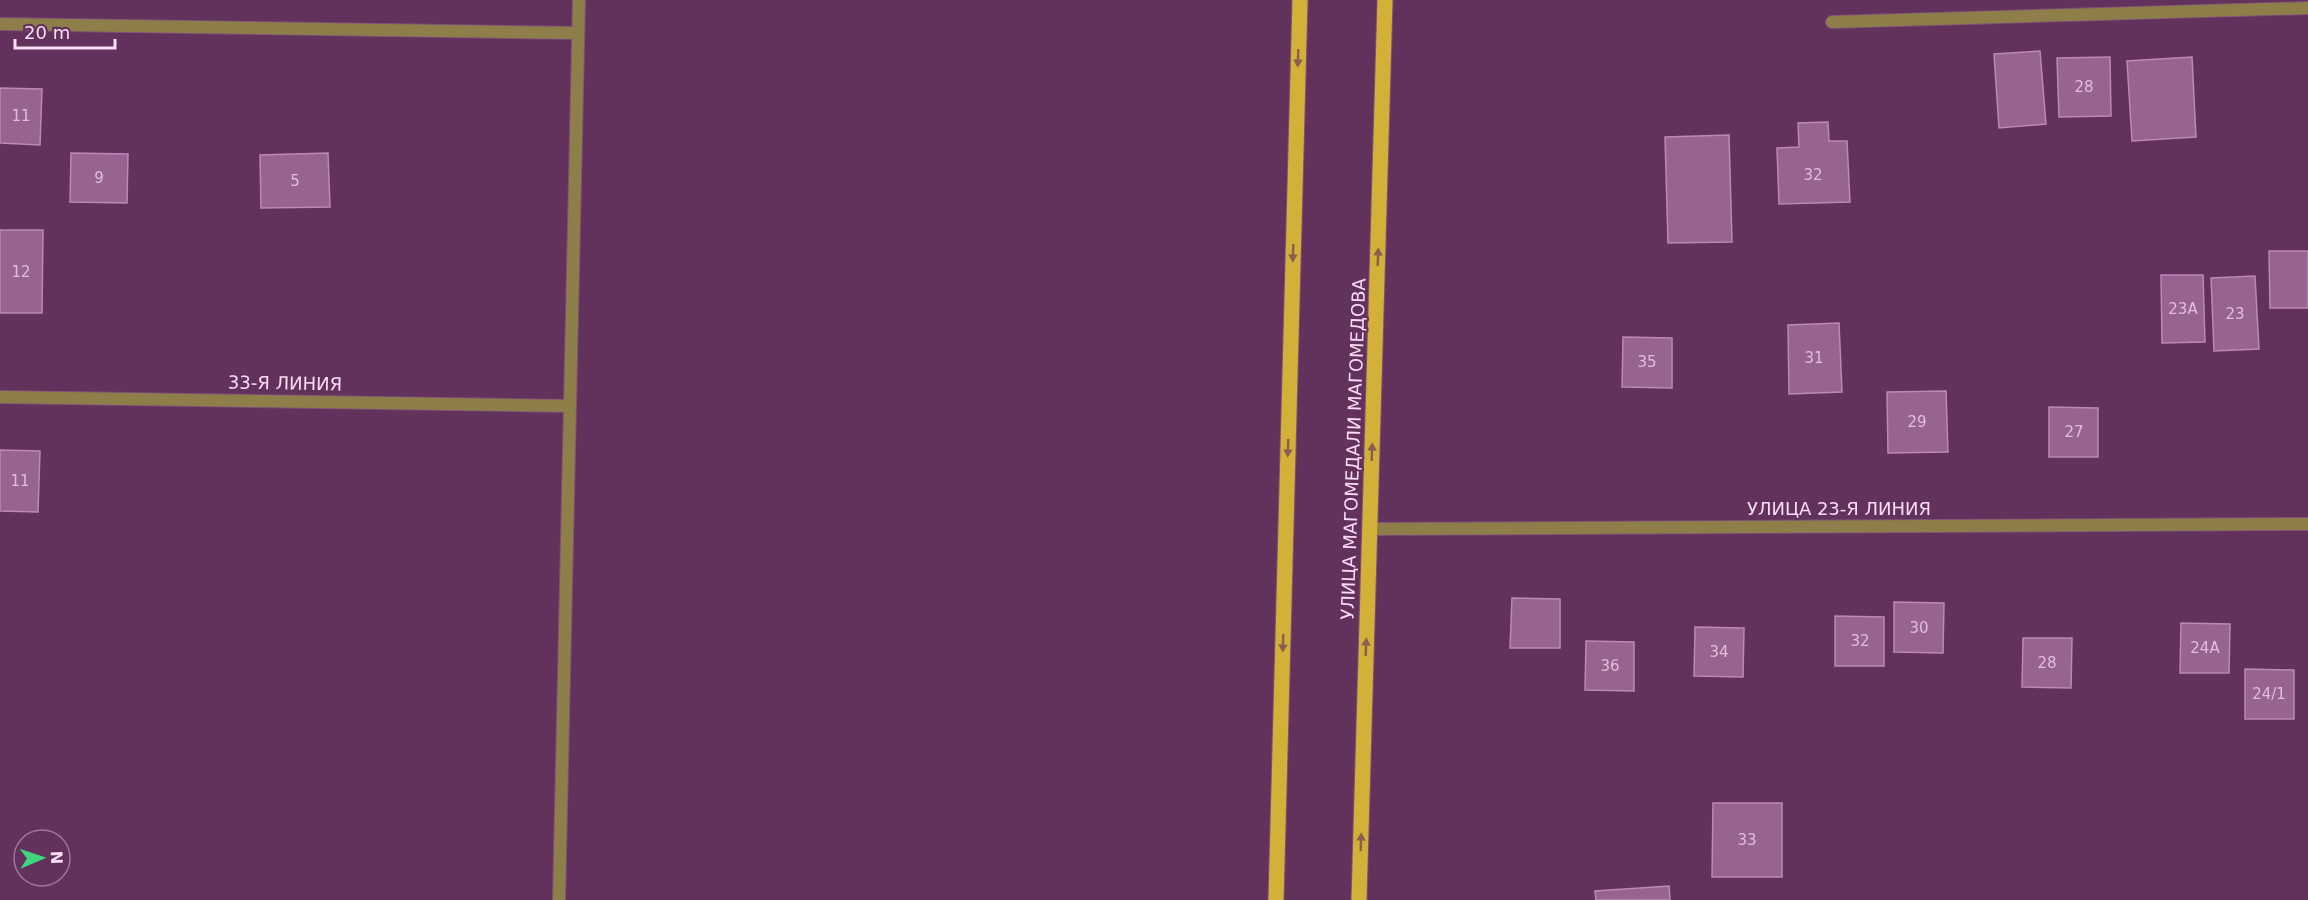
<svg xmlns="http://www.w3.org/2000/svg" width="2308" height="900" font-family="'DejaVu Sans',sans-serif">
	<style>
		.building { fill: #98638f; stroke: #bf87b6; stroke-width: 1.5 }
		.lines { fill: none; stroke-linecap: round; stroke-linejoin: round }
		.minor-casing { stroke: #7e5177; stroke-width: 14 }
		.primary-casing { stroke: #7e5177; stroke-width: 17 }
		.minor { stroke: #8e7e4a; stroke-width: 12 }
		.primary { stroke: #d3b139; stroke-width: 15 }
		.oneway { fill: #8a5e50 }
		.labels { text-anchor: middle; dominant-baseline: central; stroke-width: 4.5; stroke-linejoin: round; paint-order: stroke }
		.number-label { font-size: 15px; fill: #e2bedb }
		.street-label { font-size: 18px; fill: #fadcf4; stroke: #63325c }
	</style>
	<rect width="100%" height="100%" fill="#63325c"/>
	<path class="building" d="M2040 51 2046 124 1999 128 1994 54Z
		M2110 57 2111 116 2059 117 2057 58Z
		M2192 57 2196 137 2132 141 2127 61Z
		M0 88 42 89 40 145 0 143Z
		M1828 122 1829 141H1847L1850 202 1779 204 1777 148 1799 147 1798 123Z
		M1729 135 1732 242 1668 243 1665 137Z
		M71 153 128 154 127 203 70 202Z
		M328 153 330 207 261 208 260 155Z
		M0 230H43L42 313H0Z
		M2269 251H2308V308H2270Z
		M2161 275H2203L2205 342 2162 343Z
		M2255 276 2259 349 2214 351 2211 278Z
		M1839 323 1842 392 1789 394 1788 325Z
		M1623 337 1672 338V388L1622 387Z
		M1946 391 1948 452 1888 453 1887 392Z
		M2049 407 2098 408V457H2049Z
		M0 450 40 451 38 512 0 511Z
		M1512 598 1560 599V648H1510Z
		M1894 602 1944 603 1943 653 1894 652Z
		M1835 616 1884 617V666H1835Z
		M2181 623 2230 624 2229 673H2180Z
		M1695 627 1744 628 1743 677 1694 676Z
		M2023 638H2072L2071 688 2022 687Z
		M1586 641 1634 642V691L1585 690Z
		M2245 669 2294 670V719H2245Z
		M1713 803H1782V877H1712Z
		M1669 886 1670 900H1596L1595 891Z"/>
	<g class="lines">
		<defs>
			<path id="minor" d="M1832 22 2308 8
				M0 24 578 33
				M0 397 570 406
				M1370 529 2308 524
				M559 900 579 0"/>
			<path id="primary" d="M1276 900 1300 0
				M1359 900 1385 0"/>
		</defs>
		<use href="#minor" class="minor-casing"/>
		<use href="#primary" class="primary-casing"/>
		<use href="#minor" class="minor"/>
		<use href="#primary" class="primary"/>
	</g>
	<defs><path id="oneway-solid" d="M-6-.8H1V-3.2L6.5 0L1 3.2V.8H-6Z" transform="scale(1.5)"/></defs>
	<g class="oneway">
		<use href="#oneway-solid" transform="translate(1298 58) rotate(92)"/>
		<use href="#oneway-solid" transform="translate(1293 253) rotate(92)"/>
		<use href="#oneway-solid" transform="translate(1378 257) rotate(-88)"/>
		<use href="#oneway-solid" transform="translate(1288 448) rotate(92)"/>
		<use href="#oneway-solid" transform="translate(1372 452) rotate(-88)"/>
		<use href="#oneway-solid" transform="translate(1283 643) rotate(92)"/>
		<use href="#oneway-solid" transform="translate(1366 647) rotate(-88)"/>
		<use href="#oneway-solid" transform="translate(1361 842) rotate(-88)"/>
	</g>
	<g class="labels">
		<g class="number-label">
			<text x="2084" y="87">28</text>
			<text x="21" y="116">11</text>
			<text x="1813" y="175">32</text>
			<text x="99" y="178">9</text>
			<text x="295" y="181">5</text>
			<text x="21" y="272">12</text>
			<text x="2183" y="309">23А</text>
			<text x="2235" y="314">23</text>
			<text x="1814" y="358">31</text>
			<text x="1647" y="362">35</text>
			<text x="1917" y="422">29</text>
			<text x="2074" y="432">27</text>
			<text x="20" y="481">11</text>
			<text x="1919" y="628">30</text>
			<text x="1860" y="641">32</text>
			<text x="2205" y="648">24А</text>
			<text x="1719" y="652">34</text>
			<text x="2047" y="663">28</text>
			<text x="1610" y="666">36</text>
			<text x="2269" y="694">24/1</text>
			<text x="1747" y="840">33</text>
		</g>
		<g class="street-label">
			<text transform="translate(285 383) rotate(1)">33-Я ЛИНИЯ</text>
			<text transform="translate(1353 449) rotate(-88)">УЛИЦА МАГОМЕДАЛИ МАГОМЕДОВА</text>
			<text x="1839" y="508">УЛИЦА 23-Я ЛИНИЯ</text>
		</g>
	</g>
	<g transform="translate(42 858) rotate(88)"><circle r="28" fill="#63325c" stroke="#9f7699" stroke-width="1.5"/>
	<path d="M0-4.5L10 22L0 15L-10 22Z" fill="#3fd77d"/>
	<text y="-9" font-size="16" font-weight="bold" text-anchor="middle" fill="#fadcf4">N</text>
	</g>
	<path d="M15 39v9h100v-9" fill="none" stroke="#fadcf4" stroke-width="3"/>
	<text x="24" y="39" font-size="18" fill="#fadcf4" stroke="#63325c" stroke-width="4.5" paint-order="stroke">20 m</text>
</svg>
